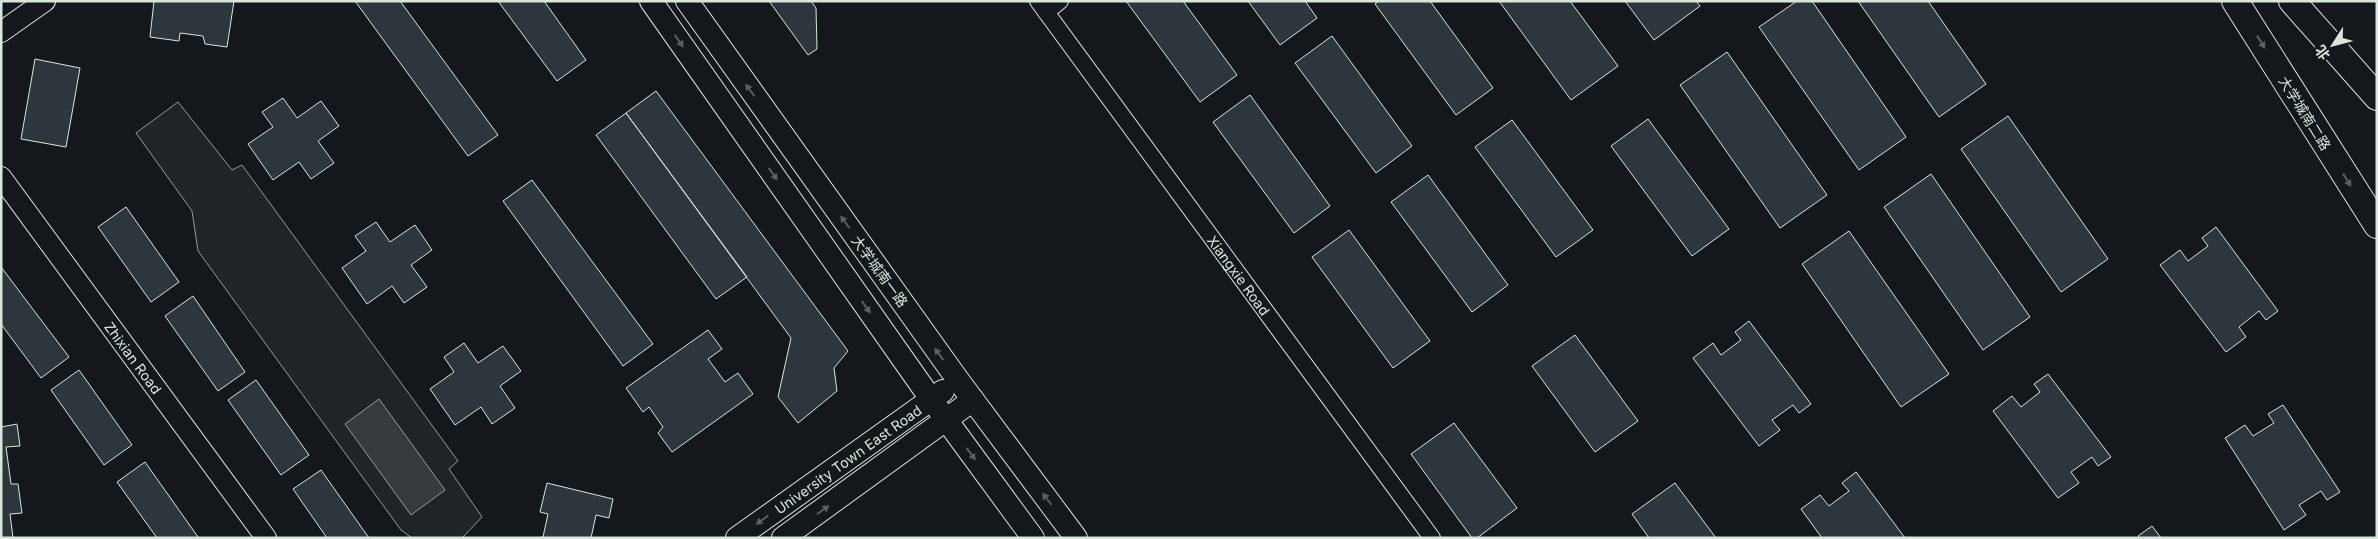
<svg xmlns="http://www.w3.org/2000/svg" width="2378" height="539" font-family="Inter,'Noto Sans SC',sans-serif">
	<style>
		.green { fill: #202428; stroke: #939e99 }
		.water { fill: #363b3e; stroke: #939e99 }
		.building { fill: #2c363c; stroke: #d8e6dc }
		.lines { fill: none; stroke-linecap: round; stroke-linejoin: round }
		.minor-casing { stroke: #d8e6dc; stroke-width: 18 }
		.tertiary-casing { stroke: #d8e6dc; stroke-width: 22 }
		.secondary-casing { stroke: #d8e6dc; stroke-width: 24 }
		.trunk-casing { stroke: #d8e6dc; stroke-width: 28 }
		.minor { stroke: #14181c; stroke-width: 16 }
		.tertiary { stroke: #14181c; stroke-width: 20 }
		.secondary { stroke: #14181c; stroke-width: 22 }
		.trunk { stroke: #14181c; stroke-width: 26 }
		.oneway { fill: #59605f }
		.labels { text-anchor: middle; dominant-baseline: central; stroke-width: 4; stroke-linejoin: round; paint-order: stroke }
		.street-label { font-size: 14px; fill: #d8e6dc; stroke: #14181c }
	</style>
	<rect width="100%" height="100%" fill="#14181c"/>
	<path class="green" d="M178 102 232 170 242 165 458 461 449 469 482 517 462 538H412L401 530 198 251 192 211 136 133Z"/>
	<path class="water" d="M379 399 445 490 411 515 345 424Z"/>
	<path class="building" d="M154 1H234L227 47 205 44 203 36 180 33 179 41 150 37Z
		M355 1H400L498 135 468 156Z
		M498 1H544L586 60 557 81Z
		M769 1H811L816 8 817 49 808 55Z
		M1126 1H1183L1237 75 1200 102Z
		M1248 1H1305L1317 18 1280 45Z
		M1379 1H1430L1493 88 1456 115 1375 4Z
		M1499 1H1570L1618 66 1571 100Z
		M1625 1H1696L1700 6 1654 40Z
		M1797 1H1812L1906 137 1859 170 1759 27Z
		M1858 1H1928L1986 84 1939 117Z
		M1332 36 1412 146 1376 173 1295 63Z
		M1727 52 1827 195 1780 228 1680 85Z
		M35 59 80 68 66 147 21 139Z
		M656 91 848 351 834 368 837 391 798 423 778 397 791 338 626 113Z
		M1250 95 1330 206 1294 233 1213 122Z
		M283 98 297 118 321 101 339 126 318 141 334 163 311 179 299 162 273 180 248 144 273 127 262 112Z
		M626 113 747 277 716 299 596 135Z
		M2008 116 2108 259 2061 292 1961 149Z
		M1648 119 1729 229 1692 256 1611 146Z
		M1512 120 1593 230 1556 257 1475 147Z
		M1931 174 2030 317 1983 350 1884 207Z
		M1428 175 1508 285 1472 312 1391 202Z
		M532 180 653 344 623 366 503 201Z
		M126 207 179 282 151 302 98 227Z
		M376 222 390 242 415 225 432 250 411 265 427 287 404 303 392 286 367 304 342 268 366 251 355 236Z
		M2216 227 2278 311 2266 320 2259 311 2239 327 2246 337 2226 352 2160 265 2180 250 2188 261 2208 246 2202 238Z
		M1349 230 1430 341 1393 368 1312 257Z
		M1849 231 1949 374 1901 407 1802 264Z
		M1 267 69 357 41 378 1 324Z
		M193 296 245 372 218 391 165 316Z
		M1749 321 1811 404 1799 413 1793 405 1772 420 1780 430 1759 446 1693 358 1713 343 1721 355 1741 340 1735 332Z
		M708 330 722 349 708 359 725 382 738 373 753 394 672 452 658 433 663 427 649 407 643 412 626 388Z
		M1575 335 1638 421 1595 452 1532 366Z
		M464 343 478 363 503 346 521 371 500 386 515 408 492 424 481 407 455 425 430 389 454 372 444 357Z
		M79 370 132 445 104 465 51 390Z
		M2048 374 2111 457 2098 466 2092 457 2071 472 2079 483 2058 498 1993 411 2012 396 2021 407 2040 392 2034 384Z
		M256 380 309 455 281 475 228 400Z
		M2283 405 2340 492 2327 500 2321 491 2299 505 2306 515 2284 530 2225 438 2245 425 2253 436 2274 423 2268 414Z
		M1454 423 1517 508 1477 538H1472L1411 454Z
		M17 424 20 446 6 447 11 484H18L22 513 10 514 13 538H1V427Z
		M145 462 198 537 197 538H157L117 482Z
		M321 470 369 538H327L293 489Z
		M1856 472 1905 538H1822L1801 509 1820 495 1829 506 1849 491 1842 483Z
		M547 483 613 499 609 518 596 515 591 538H537L543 537 548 514 540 512Z
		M1675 483 1716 538H1649L1632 514Z
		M2152 526 2161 538H2140L2138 536Z"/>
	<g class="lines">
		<defs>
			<g id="minor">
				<path id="s1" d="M1038 1 1432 538"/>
				<path d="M1046 12 1060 1"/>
			</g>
			<g id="tertiary">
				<path d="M1 32 45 1"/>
				<path id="s2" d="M1 177 266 538"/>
			</g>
			<g id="secondary">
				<path d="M651 1 931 399 1033 538"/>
				<path d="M687 1 958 380 1076 538"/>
				<path id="s3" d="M737 538 943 391"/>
				<path d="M783 538 973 400"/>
			</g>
			<path id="trunk" d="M2235 1 2377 225
				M2292 1 2377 97"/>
		</defs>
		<use href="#minor" class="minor-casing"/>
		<use href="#tertiary" class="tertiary-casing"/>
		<use href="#secondary" class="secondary-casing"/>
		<use href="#trunk" class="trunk-casing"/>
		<use href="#minor" class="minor"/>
		<use href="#tertiary" class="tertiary"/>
		<use href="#secondary" class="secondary"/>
		<use href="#trunk" class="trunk"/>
	</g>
	<defs><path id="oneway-solid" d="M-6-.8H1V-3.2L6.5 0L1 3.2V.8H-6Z" transform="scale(1.25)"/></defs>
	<g class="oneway">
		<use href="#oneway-solid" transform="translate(679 41) rotate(55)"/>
		<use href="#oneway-solid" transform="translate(2261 42) rotate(58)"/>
		<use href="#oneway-solid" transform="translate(750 90) rotate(-126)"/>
		<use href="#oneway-solid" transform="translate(773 174) rotate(55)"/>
		<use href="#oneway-solid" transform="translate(2347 180) rotate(58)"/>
		<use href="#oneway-solid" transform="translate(845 222) rotate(-126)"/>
		<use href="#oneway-solid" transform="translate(866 307) rotate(55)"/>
		<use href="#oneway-solid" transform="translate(939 354) rotate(-126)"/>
		<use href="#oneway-solid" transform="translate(971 454) rotate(54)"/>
		<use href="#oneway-solid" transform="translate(1047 499) rotate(-127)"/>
		<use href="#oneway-solid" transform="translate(823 510) rotate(-35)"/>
		<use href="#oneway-solid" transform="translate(762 520) rotate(144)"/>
	</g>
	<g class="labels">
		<g class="street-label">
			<text transform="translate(2305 113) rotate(58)">大学城南二路</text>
			<text transform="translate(880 271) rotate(54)">大学城南一路</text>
			<text stroke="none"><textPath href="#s1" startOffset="340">Xiangxie Road</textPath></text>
			<text stroke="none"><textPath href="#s2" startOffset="224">Zhixian Road</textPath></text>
			<text stroke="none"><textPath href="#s3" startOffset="136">University Town East Road</textPath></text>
		</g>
	</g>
	<rect width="2378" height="539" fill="none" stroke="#d8e6dc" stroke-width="5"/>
	<g transform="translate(2333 45) rotate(234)" stroke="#14181c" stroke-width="4" paint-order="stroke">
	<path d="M0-4L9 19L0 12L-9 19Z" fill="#d8e6dc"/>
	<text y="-8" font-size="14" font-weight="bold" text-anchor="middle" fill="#d8e6dc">北</text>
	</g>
</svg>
